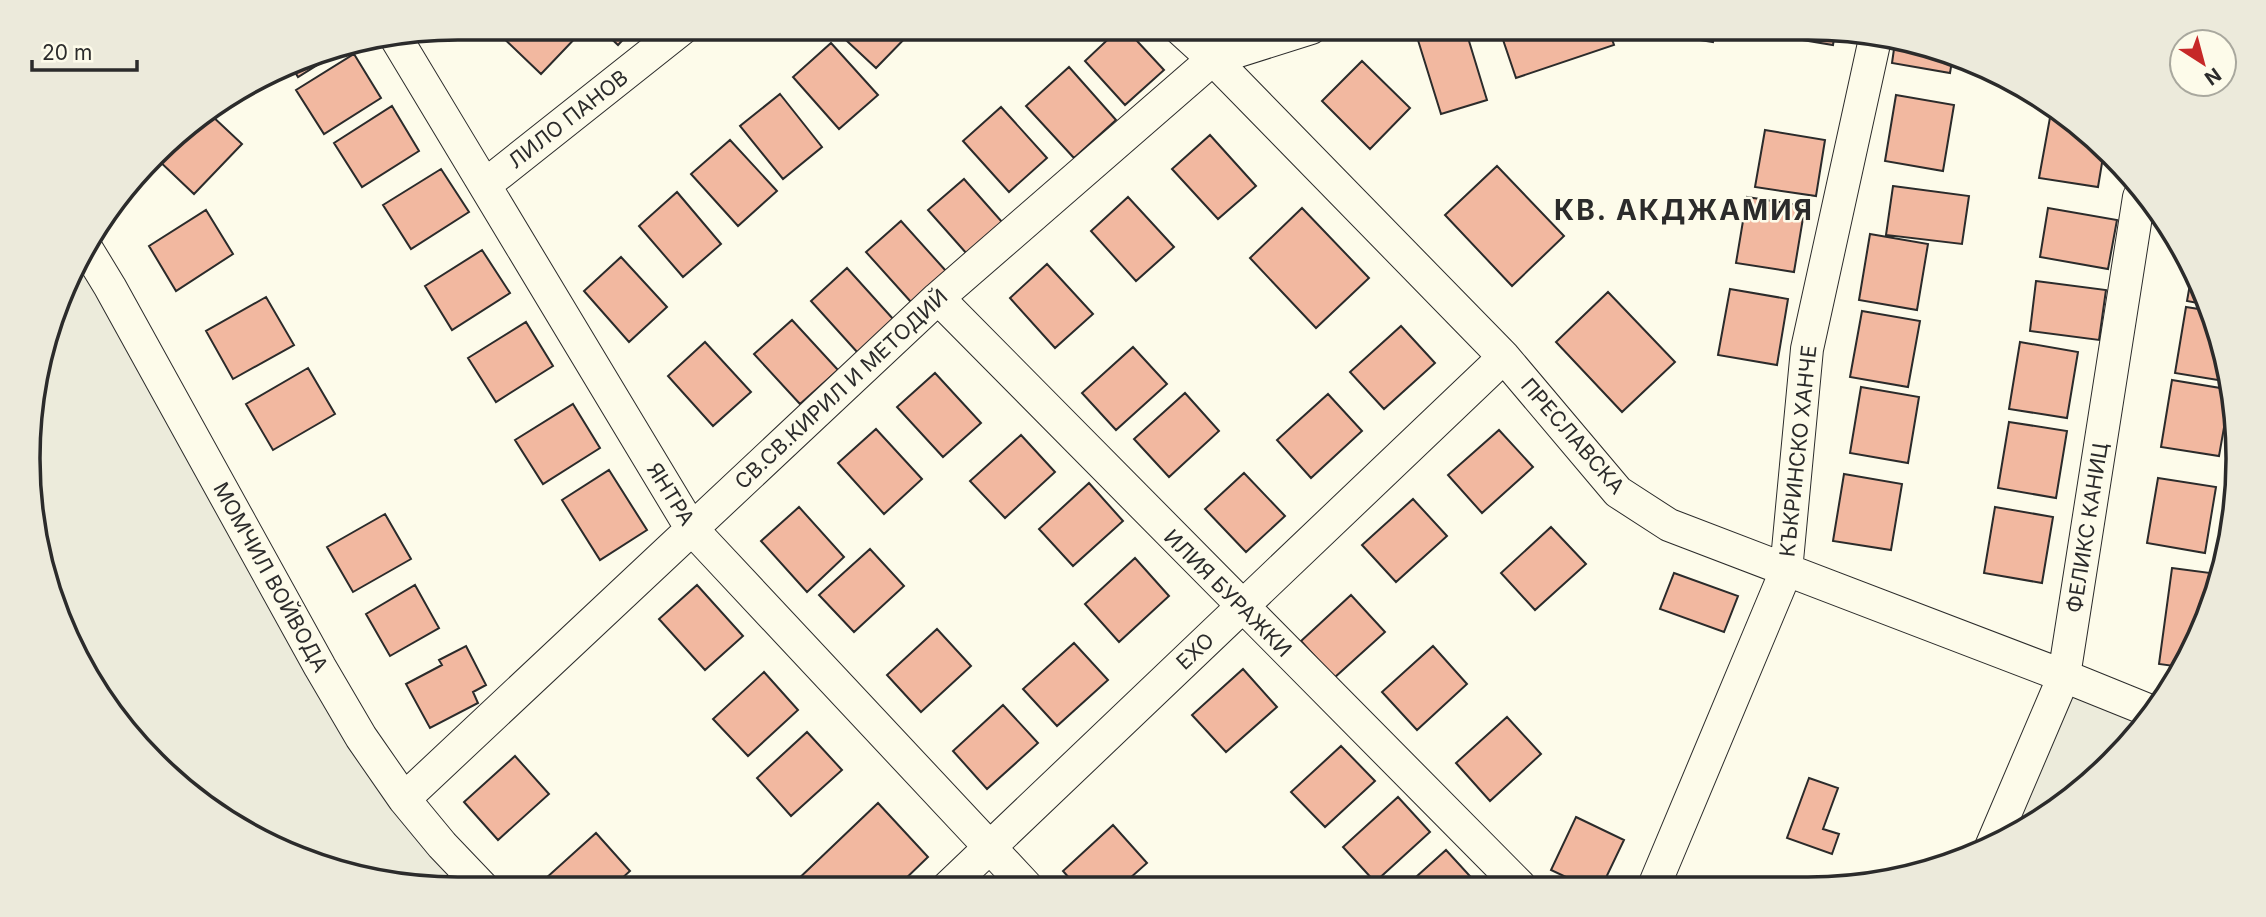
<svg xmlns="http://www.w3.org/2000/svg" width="2266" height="917" font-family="Inter,sans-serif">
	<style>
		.green { fill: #ecebdb; stroke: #74746e; stroke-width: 2 }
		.building { fill: #f2b8a0; stroke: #2b2b2b; stroke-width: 2 }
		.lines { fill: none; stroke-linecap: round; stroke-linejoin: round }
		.minor-casing { stroke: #2b2b2b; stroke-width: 34 }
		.minor { stroke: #fdfbea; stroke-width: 32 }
		.labels { text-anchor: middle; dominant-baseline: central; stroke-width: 5; stroke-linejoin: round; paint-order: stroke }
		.street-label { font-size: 21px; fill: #2b2b2b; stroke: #fdfbea }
		.district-label { font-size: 28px; font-weight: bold; letter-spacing: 2px; fill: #2b2b2b; stroke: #fdfbea }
		.rim { fill: none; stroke: #2b2b2b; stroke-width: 3.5 }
	</style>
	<rect width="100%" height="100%" fill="#fdfbea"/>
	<path class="green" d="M85 246 320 667 484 889H458L320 866 197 800 100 697 36 543 32 402Z
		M2064 676 2153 712 2091 782 1998 845Z"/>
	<path class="building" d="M499 28H581L583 30 541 74 496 31Z
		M600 28H634L618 45Z
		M833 28H915L876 68Z
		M1120 28H1125L1164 70 1125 105 1085 61Z
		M1446 28H1465L1487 100 1441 114 1417 37Z
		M1499 28H1608L1614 45 1516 78Z
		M1656 28H1716L1713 42 1656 33Z
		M1766 28H1808L1835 33 1833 45 1765 34Z
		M1895 42 1945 51 1953 55 1950 73 1892 63Z
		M831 43 878 95 839 129 793 77Z
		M348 46 298 77 292 67 320 51Z
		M354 54 381 98 324 134 296 90Z
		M1362 61 1410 108 1370 149 1322 101Z
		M1069 67 1116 120 1074 158 1026 106Z
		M780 94 822 147 783 179 740 126Z
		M1896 95 1954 105 1943 171 1885 161Z
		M392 106 419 151 362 187 334 143Z
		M1001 107 1047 158 1009 192 963 141Z
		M2051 112 2091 135 2104 151 2098 187 2039 178Z
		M210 114 242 144 194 194 156 158 175 135Z
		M1765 130 1825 140 1816 196 1755 187Z
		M1210 135 1256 186 1218 219 1172 169Z
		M730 140 777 191 738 226 691 174Z
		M1497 166 1564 236 1512 286 1445 215Z
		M441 169 469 212 411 249 383 205Z
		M964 179 1002 222 967 254 928 210Z
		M1893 186 1969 196 1962 244 1886 235Z
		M677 192 721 244 683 277 639 226Z
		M1128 197 1174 247 1136 281 1091 231Z
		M1747 197 1805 206 1794 272 1736 263Z
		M1302 208 1369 278 1316 328 1250 258Z
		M2048 208 2117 220 2108 269 2040 257Z
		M206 210 233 254 176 291 149 246Z
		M901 221 946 271 911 302 866 252Z
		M1870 234 1928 244 1917 310 1859 300Z
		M482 250 510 293 452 330 425 286Z
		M621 257 667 307 629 342 584 291Z
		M1047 264 1093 314 1055 348 1010 298Z
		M2193 267V268L2203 304 2187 301Z
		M847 268 894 320 858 353 811 301Z
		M2036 281 2106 290 2099 340 2030 331Z
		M1730 289 1788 299 1777 365 1718 355Z
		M1608 292 1675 362 1622 412 1556 342Z
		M266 297 294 345 233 379 206 331Z
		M2186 307 2205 310 2224 381 2175 373Z
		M1862 311 1920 321 1908 387 1850 377Z
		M792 320 838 370 800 404 754 354Z
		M526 322 553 366 496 402 468 358Z
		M1401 326 1435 363 1384 409 1350 372Z
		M705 342 751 392 713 426 668 376Z
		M2020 342 2078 352 2067 418 2009 409Z
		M1133 347 1167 384 1116 430 1082 393Z
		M308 368 335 414 273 450 246 404Z
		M935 373 981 423 943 457 897 407Z
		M2172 380 2226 389 2229 399 2219 456 2161 447Z
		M1861 387 1919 397 1908 463 1850 453Z
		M1185 393 1219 431 1169 477 1134 439Z
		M1328 394 1362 431 1311 478 1277 440Z
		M573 404 600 448 543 484 515 440Z
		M2009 422 2067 431 2056 498 1998 488Z
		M876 429 922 479 884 514 838 463Z
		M1499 430 1533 467 1482 513 1448 475Z
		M1021 435 1055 472 1005 518 970 481Z
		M609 470 647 530 600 560 562 500Z
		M1244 473 1285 516 1246 552 1205 509Z
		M1844 474 1902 484 1891 550 1833 541Z
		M2158 478 2216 487 2205 553 2147 543Z
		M1089 483 1123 521 1073 566 1039 529Z
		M1413 499 1447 536 1396 582 1362 545Z
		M799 507 844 557 807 592 761 541Z
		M1995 507 2053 517 2042 583 1984 573Z
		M385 514 411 559 353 592 327 547Z
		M1551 527 1586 564 1535 610 1501 573Z
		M870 549 904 586 854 632 819 595Z
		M1135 558 1169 596 1119 642 1085 604Z
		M2172 568 2218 574 2215 596 2181 667 2159 664Z
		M1674 573 1738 596 1724 632 1660 609Z
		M415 585 439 628 390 656 366 614Z
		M697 585 743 636 705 670 659 619Z
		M1351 595 1385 632 1334 678 1301 641Z
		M937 629 971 666 921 712 887 675Z
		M1074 643 1108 680 1057 726 1023 689Z
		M466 646 486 685 473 692 478 703 430 728 406 684 442 665 439 660Z
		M1433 646 1467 684 1417 730 1382 692Z
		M1243 669 1277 707 1226 752 1192 715Z
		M764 672 798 710 748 756 713 719Z
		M1003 705 1038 743 987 789 953 751Z
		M1507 717 1541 754 1490 801 1456 763Z
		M807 732 842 770 791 816 757 778Z
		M1341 746 1375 781 1325 827 1291 792Z
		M515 756 549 794 498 840 464 802Z
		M1809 778 1838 788 1823 829 1839 834 1832 854 1787 838Z
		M1398 797 1430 832 1375 882 1343 847Z
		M878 803 928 857 896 888H797L793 884Z
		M1576 817 1624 840 1602 886H1585L1551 870Z
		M1113 825 1147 863 1120 887H1077L1063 871Z
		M596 833 630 871 610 889H554L545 879Z
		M1446 850 1479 886H1406Z"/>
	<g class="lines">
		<defs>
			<path id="minor" d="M1179 28 1213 59 1504 357 1618 492 1669 525 2064 676 2153 712
				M396 38 691 528 1027 887
				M485 185 683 28
				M85 246 110 287 320 667 361 737 404 799 442 845 484 889
				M938 298 1520 886
				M404 799 938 298 1213 59 1311 28
				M1991 847 2064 676 2139 197
				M1654 886 1786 571 1807 349 1875 39
				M947 888 1504 357"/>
		</defs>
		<use href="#minor" class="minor-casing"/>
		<use href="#minor" class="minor"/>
	</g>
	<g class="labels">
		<g class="street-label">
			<text transform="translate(568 119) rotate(-38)">ЛИЛО ПАНОВ</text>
			<text transform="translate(841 389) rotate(-43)">СВ.СВ.КИРИЛ И МЕТОДИЙ</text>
			<text transform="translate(1573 436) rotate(49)">ПРЕСЛАВСКА</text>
			<text transform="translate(1798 451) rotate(-84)">КЪКРИНСКО ХАНЧЕ</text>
			<text transform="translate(671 494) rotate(58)">ЯНТРА</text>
			<text transform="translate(2087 528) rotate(-81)">ФЕЛИКС КАНИЦ</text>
			<text transform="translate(271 577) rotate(61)">МОМЧИЛ ВОЙВОДА</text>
			<text transform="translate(1228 593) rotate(45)">ИЛИЯ БУРАЖКИ</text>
			<text transform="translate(1195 651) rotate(-43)">ЕХО</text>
		</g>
		<g class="district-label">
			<text x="1684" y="210">КВ. АКДЖАМИЯ</text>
		</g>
	</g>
	<path d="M0 0H2266V917H0ZM458 40H1808A418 418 0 0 1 2226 458V459A418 418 0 0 1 1808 877H458A418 418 0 0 1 40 459V458A418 418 0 0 1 458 40Z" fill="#eceadb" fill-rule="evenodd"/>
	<path class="rim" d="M458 40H1808A418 418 0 0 1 2226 458V459A418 418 0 0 1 1808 877H458A418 418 0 0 1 40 459V458A418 418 0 0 1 458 40Z"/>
	<g transform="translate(2203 63) rotate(144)"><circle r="33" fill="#fdfbea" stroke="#a9a89e" stroke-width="2"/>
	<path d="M0-5L12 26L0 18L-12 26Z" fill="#c62828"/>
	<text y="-10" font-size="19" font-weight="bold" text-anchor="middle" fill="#2b2b2b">N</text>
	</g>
	<path d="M32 60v10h105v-10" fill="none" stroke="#2b2b2b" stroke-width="3.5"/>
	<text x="42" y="60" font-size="21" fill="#2b2b2b" stroke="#fdfbea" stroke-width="5" paint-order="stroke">20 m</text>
</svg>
